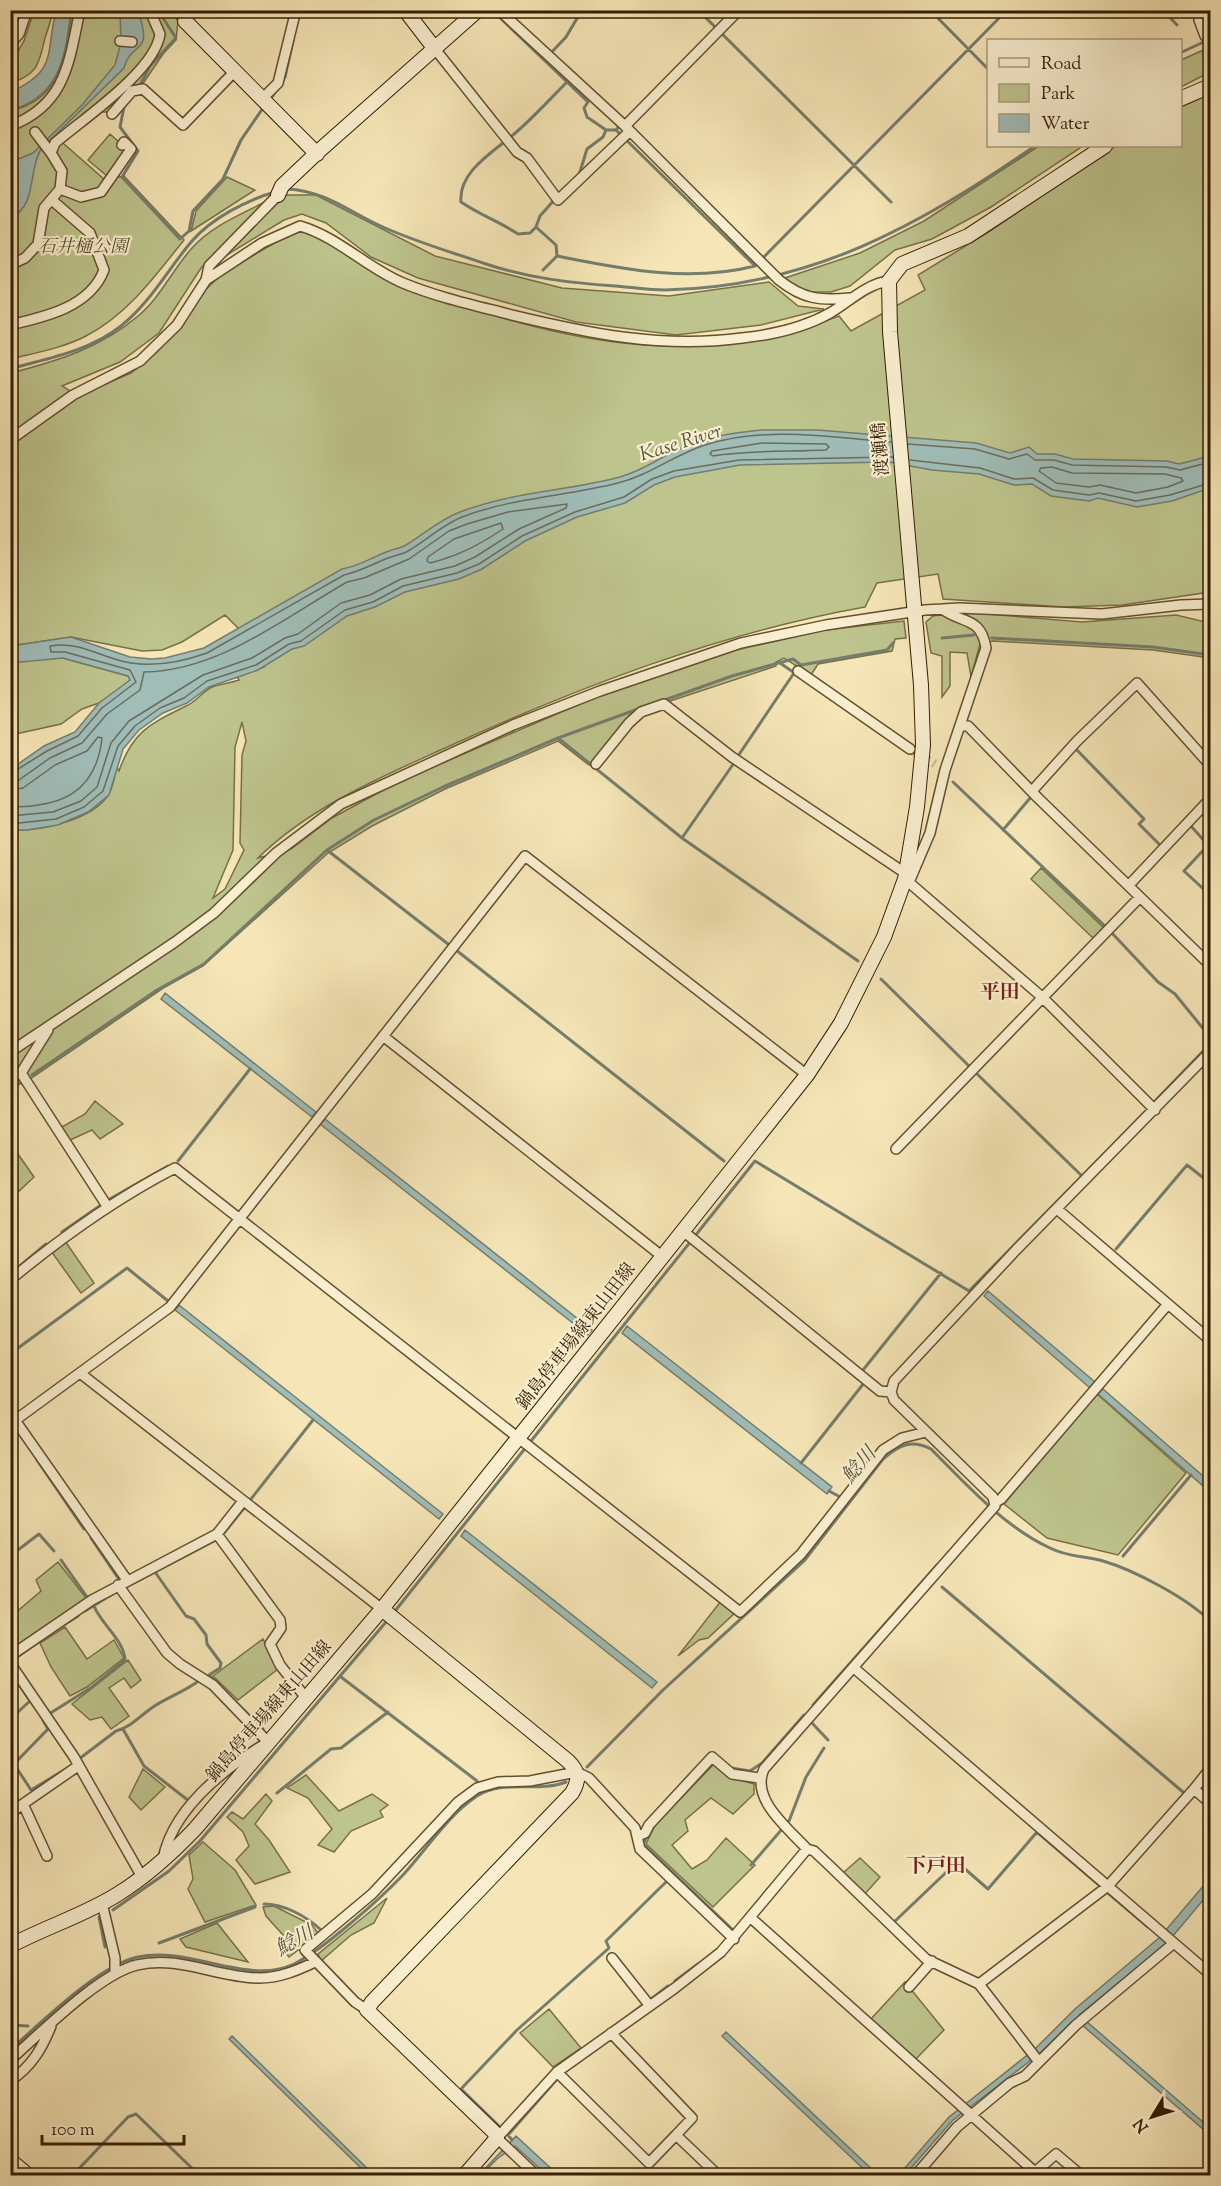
<svg xmlns="http://www.w3.org/2000/svg" width="1221" height="2186" font-family="'Sorts Mill Goudy','Noto Serif JP',serif">
	<style>
		.green { fill: #bec48d; stroke: #787046; stroke-width: 1.5; fill-rule: evenodd }
		.water { fill: #a0bdb8; stroke: #747d6e; stroke-width: 1.5 }
		.lines { fill: none; stroke-linecap: round; stroke-linejoin: round }
		.shore { stroke: #6a6d5c; stroke-width: 1.5 }
		.stream { stroke: #747d6e; stroke-width: 3 }
		.street-tunnel { stroke: #cfbe92; stroke-width: 9; stroke-dasharray: 9 4.5; stroke-linecap: butt }
		.street-casing { stroke: #644f2e; stroke-width: 12 }
		.secondary-casing { stroke: #331d00; stroke-width: 16 }
		.street { stroke: #f9efd0; stroke-width: 9 }
		.secondary { stroke: #f9efd0; stroke-width: 14 }
		.labels { text-anchor: middle; dominant-baseline: central; stroke-width: 4.5; stroke-linejoin: round; paint-order: stroke }
		.park-label { font-size: 18px; font-style: italic; fill: #5d4f2a; stroke: #f9efd0 }
		.street-label { font-size: 18px; fill: #331d00; stroke: #f9efd0 }
		.water-label { font-size: 20px; font-style: italic; fill: #595540; stroke: #f9efd0 }
		.neighbourhood-label { font-size: 20px; font-weight: bold; fill: #7a1f14; stroke: #f9efd0 }
	</style>
	<rect width="100%" height="100%" fill="#f6e6b7"/>
	<filter id="stains"><feTurbulence type="fractalNoise" baseFrequency=".00333" numOctaves="4"/><feColorMatrix values="0 0 0 0 .2 0 0 0 0 .09 0 0 0 0 .02 0 0 0 .5 -.17"/></filter>
	<radialGradient id="worn" r=".72"><stop offset=".6" stop-color="#630" stop-opacity="0"/><stop offset="1" stop-color="#630" stop-opacity=".3"/></radialGradient>
	<path class="green" d="M34 11H53C51 20 48 29 45 38 39 64 38 74 11 83V63L24 41Z
		M72 11H171L178 21 176 40 163 54 142 85 111 112H102L63 143 105 180 124 176 184 240C155 276 128 314 86 336 63 348 35 353 11 359L10 111C62 99 66 56 72 11Z
		M1210 47V72L1181 87V60Z
		M1210 94V592L1122 605 1063 607 943 599 938 574 877 583 865 607C719 633 579 687 445 748 379 778 310 807 258 858L291 849 332 818 398 782 601 695 732 651 824 630 904 621 906 638 895 639 892 651 818 664 811 675 784 658 776 662V666L634 713 589 765 558 741 445 789 372 826 328 853 203 966 165 987 30 1079 11 1080V830C39 831 92 821 109 794 113 787 115 775 117 767L119 771C133 731 150 724 186 706 196 702 203 691 212 687 220 684 231 683 239 680L237 677 264 667 239 629 225 615 182 642 162 650 142 651 71 637 11 646V373C57 361 101 348 138 316 160 298 173 269 192 248 213 225 242 214 269 200L201 268 159 333 120 362 62 386 78 396 131 373 157 352 177 329 200 295 223 273 297 230 312 232C343 250 374 270 406 287 428 298 456 303 480 311 603 350 716 363 839 316L851 331 925 290 918 275 990 231 1116 146H1180L1181 107ZM242 722 246 741 242 755 240 843 244 850 225 889 213 898 233 850 235 747Z
		M110 134 128 150 107 176 88 160Z
		M1039 146H1083L991 207 932 239 895 250 850 286 831 292H805L782 279 860 253 924 221Z
		M227 177 255 190 191 231 196 211Z
		M286 195H316L435 256 562 288 669 296 769 282 798 306 824 309 761 325 676 335 576 322 418 278 371 257 326 223 302 214 284 220 217 261Z
		M963 612 1082 622 1176 615 1210 623V658L1153 650 993 641 980 644 971 677 967 653 950 652V686L942 697V656L931 653 926 622 933 616Z
		M44 658H63L128 676 131 681 99 703 82 709 61 724 11 735V663Z
		M1041 868 1104 928 1094 939 1031 879Z
		M95 1101 123 1124 100 1139 92 1130 68 1141 60 1128 85 1114Z
		M11 1144 34 1177 14 1196 17 1201 11 1212Z
		M65 1241 94 1283 81 1293 51 1251Z
		M1097 1394 1186 1473 1118 1555 1047 1538 1004 1504Z
		M58 1562 86 1598 11 1651 10 1610 14 1614 41 1591 36 1580Z
		M721 1601 736 1612 708 1638 699 1640 678 1656Z
		M65 1627 87 1659 114 1640 124 1658 87 1687 70 1696 51 1667 40 1643Z
		M263 1639 278 1669 238 1700 213 1676Z
		M128 1660 141 1680 131 1688 124 1678 109 1688 129 1716 111 1729 102 1717 90 1720 72 1704Z
		M714 1764 730 1777 754 1784V1794L733 1814 711 1798 685 1820 688 1831 672 1845 692 1869 707 1860 726 1838 755 1865 713 1907 646 1844 655 1825Z
		M143 1769 165 1787 141 1810 129 1797Z
		M306 1775 339 1811 372 1794 388 1805 380 1811 383 1817 351 1831 334 1852 318 1845 332 1829 308 1798 287 1788Z
		M266 1794 272 1801 255 1824 269 1840 290 1872 255 1884 236 1860 249 1846 243 1832 227 1817 232 1812 243 1819Z
		M203 1842 235 1870 256 1905 205 1922 188 1889 193 1879 189 1855Z
		M860 1858 880 1877 864 1895 843 1873Z
		M387 1898 374 1923 351 1935 321 1961 318 1954Z
		M274 1906 312 1925 319 1934 289 1957 277 1942 283 1935 266 1916 263 1907Z
		M217 1923 248 1962 186 1947 180 1939Z
		M905 1982 944 2030 915 2060 870 2020Z
		M549 2009 581 2048 553 2067 520 2033Z"/>
	<path class="water" d="M56 11H71C65 56 61 96 11 110V92C58 70 45 55 56 11Z
		M120 11H138C154 57 132 39 124 68L41 149C28 170 37 207 11 217V195L17 184 11 179V162L33 153 82 105 115 65 121 43Z
		M761 430H817L976 443 1010 453 1029 447 1037 454H1055L1073 459 1167 461 1179 464 1210 456V488L1172 501 1137 507 1098 498 1089 501 1051 496 1032 484 1014 485 979 474 932 470 889 462 740 465 675 477 654 485 625 503 577 517 525 541 482 569 459 579 405 592 375 607 347 616 304 646 292 649 258 670 209 687 187 703 163 713 139 730 123 749 109 795 88 812 58 825 27 830H11V769L44 746 75 732 99 703 130 680 128 676 63 658 11 663V646L71 637 130 657 151 659 165 658 204 648 342 569C360 566 372 557 389 551 394 549 401 548 406 545 424 534 439 520 460 512 511 492 568 491 620 477 647 469 658 458 681 448 708 436 733 433 761 430Z
		M165 993 316 1112 312 1117 161 999Z
		M325 1119 592 1330 588 1335 320 1124Z
		M988 1291 1095 1382 1090 1388 984 1296Z
		M179 1305 443 1514 439 1519 175 1310Z
		M627 1326 832 1487 827 1494 622 1333Z
		M1103 1389 1210 1482V1492L1098 1394Z
		M465 1530 657 1682 652 1688 461 1536Z
		M1210 1878V1892L1167 1943 1079 2015 1210 2128V2135L1075 2019 1039 2054 952 2121 905 2175 898 2176 949 2117 1035 2049 1075 2009 1160 1937Z
		M726 2032 878 2175H870L722 2036Z
		M232 2036 374 2175H368L229 2039Z
		M516 2136 558 2175H547L515 2146 497 2159 481 2175 478 2176Z"/>
	<g class="lines">
		<path class="shore" d="M762 443 826 444 829 447 826 450C788 452 751 450 713 456L710 454 712 451Z
			M908 444 975 449 1009 459 1027 454 1035 460H1054L1072 465 1166 467 1180 470 1210 462
			M910 460 980 468 1014 479 1033 478 1053 490 1089 495 1099 493 1136 501 1170 495 1210 483
			M1052 467 1072 473 1165 474 1181 478 1183 481 1168 487 1136 493 1100 485 1089 487 1056 483 1039 471 1041 468Z
			M501 523 503 529C479 545 458 556 430 563L427 561 428 557 454 539Z
			M10 774 47 751 78 736 102 708 136 682 130 670 65 652H51L50 646C83 641 100 658 131 663 158 667 182 662 207 653L344 575C362 571 374 563 391 557 396 555 403 554 408 551 427 540 442 525 462 517 511 498 567 496 618 483 650 475 674 455 705 445 764 426 831 437 891 442
			M10 781 19 780 50 758 82 743 107 714 140 690 144 672C219 671 284 618 347 582L364 578 409 559 449 531 467 524 508 512 567 504 566 508 519 529 475 557 455 566 401 579 370 595 341 603 298 634 285 638 252 658 203 675 129 721 111 743 97 787 81 801 53 812 10 816
			M10 790 23 788 55 765 87 751 98 737 102 738C96 793 61 807 10 807
			M10 824 56 819 84 807 103 791 118 746 135 726 160 708 184 698 207 681 256 665 289 644 301 641 345 610 373 602 403 586 457 573 479 564 522 536 575 512 624 497 652 479 674 471 739 460 893 457"/>
		<path class="stream" d="M492 10 588 102 584 108 587 117 606 130
			M698 10 891 202
			M930 10 988 69
			M1163 10 1177 25
			M1180 53 1210 39
			M549 55 566 37 582 10
			M139 87 150 66 176 38 161 15 164 10
			M270 100 285 77 293 41
			M124 107 120 127 138 151 122 177 180 239 189 231 193 211 223 179 241 140 263 108
			M616 130 755 266 1007 10
			M579 175 587 149 603 137 606 130H616L620 125
			M287 189C326 191 349 212 383 227 416 242 451 252 486 264 528 278 571 283 615 286 631 287 648 290 665 290 811 287 918 226 1035 146
			M536 227 530 233 518 234C500 222 480 215 461 202 458 172 493 152 513 135 532 119 549 100 567 82
			M557 256C623 269 688 283 755 266
			M543 270 557 256 556 245 536 227 540 216 555 199
			M10 369C49 358 90 351 121 326 151 302 168 269 192 241 212 218 247 200 275 192
			M942 638 974 635
			M992 638 1153 647 1210 655
			M780 663 796 674
			M662 701 732 676 793 659 801 665 887 650 893 643
			M558 738 682 838 858 961
			M1073 750 1075 748 1144 819 1139 824 1161 846
			M738 756 794 673
			M953 782 1106 927
			M1190 825 1208 845 1184 871 1210 895
			M1003 830 1031 797
			M682 838 734 763
			M327 850 448 944
			M1111 932 1158 982 1175 994 1210 1037
			M456 950 724 1161
			M881 979 969 1066
			M975 1072 1081 1175
			M32 1075 157 990 204 964 327 850 374 820 443 787 558 738 638 709
			M10 1090 20 1083
			M1156 1100 1210 1044
			M178 1161 250 1069
			M108 1200 168 1166
			M62 1232 101 1205
			M1116 1249 1187 1165 1210 1183
			M14 1271 46 1244
			M10 1354 127 1268 168 1301
			M863 1370 941 1273
			M37 1460 84 1529
			M801 1463 864 1383
			M829 1491 844 1499
			M251 1499 313 1420
			M224 1533 244 1508
			M91 1538 118 1578
			M10 1556 39 1534 54 1551
			M1123 1556 1191 1475
			M61 1560 87 1597
			M155 1572 186 1616 194 1619 206 1635 207 1644 221 1663 220 1668 209 1675 263 1729
			M128 1586 216 1540
			M942 1587 1183 1792
			M85 1611 114 1593
			M395 1611 755 1161 969 1291 1145 1112
			M62 1626 78 1616
			M14 1659 49 1635
			M10 1672 15 1678
			M341 1677 477 1781
			M813 1705 937 1565
			M48 1711 49 1714 92 1687 125 1660C124 1640 101 1624 94 1606
			M10 1719 30 1701 18 1683
			M43 1720 48 1729 14 1764 31 1790 66 1769
			M812 1723 828 1740
			M123 1729 144 1766 189 1801
			M79 1759 116 1731C130 1728 141 1715 153 1707 168 1697 184 1692 200 1680
			M587 1767 663 1690 804 1561 883 1459C899 1445 911 1439 931 1449 967 1485 1003 1526 1050 1548 1067 1557 1085 1556 1103 1561 1134 1570 1187 1598 1210 1621
			M731 1768 750 1771 762 1763 804 1715
			M277 1793 331 1749 341 1748 388 1712
			M789 1821 806 1777 824 1748
			M652 1828 643 1844 733 1930
			M751 1865 783 1828
			M1108 1893 1148 1927
			M264 1904C284 1904 306 1916 321 1930
			M113 1910 169 1871 200 1841 386 1622
			M99 1917 105 1947
			M893 1923 957 1862 988 1889 1037 1832 1099 1885
			M159 1943 255 1907
			M675 1981 698 1964
			M650 2000 668 1986
			M627 2017 644 2004
			M10 2025 28 2026
			M10 2050C41 2023 99 1965 138 1957 191 1946 246 1986 294 1964 323 1950 380 1899 403 1875 427 1849 447 1816 477 1796 503 1779 538 1793 566 1782
			M499 2126 461 2089 517 2030 609 1948 606 1941 667 1881
			M512 2140 508 2135 558 2078
			M72 2176 128 2117 136 2114 200 2176"/>
		<path class="street-tunnel" d="M910 749 935 764"/>
		<defs>
			<path id="street" d="M499 10 625 126 779 280C803 299 820 301 850 298
				M1206 10 1199 20 1205 36 1210 33
				M120 41 132 42
				M10 44 19 34 27 10
				M435 49 517 152 527 158 558 200 630 131
				M263 98 278 83 296 10
				M112 114 132 91 143 89 183 125 236 70
				M10 126C66 105 69 62 80 10
				M625 126 739 10
				M35 132 51 153
				M60 189 81 197 101 192 131 149 124 142 122 145
				M10 265 25 258 38 244 44 208 60 189 62 171 51 153 55 143C83 119 155 71 160 34L153 18 154 10
				M206 280 209 266 278 195
				M10 325C45 317 90 307 104 270L90 233 53 201
				M10 440 73 395 140 361 177 325 206 280 262 243 300 226C338 237 367 268 403 283 437 297 473 305 508 314 587 333 661 349 742 338 771 335 805 327 830 313 849 302 866 284 889 281
				M798 671 910 749
				M961 726H968L1037 797 1210 965
				M596 764 629 723 641 712 664 704 732 757 905 873
				M1032 791 1077 741 1137 683 1210 765
				M905 879 1042 997 1155 1110
				M910 880 930 833 945 770 986 648C981 616 962 624 942 609
				M1129 885 1210 799
				M383 1036 663 1257
				M10 1052 175 942 214 913 276 853 341 804 513 725 600 691 741 643 826 625 925 610 959 608 1102 614 1181 605 1210 604
				M21 1073 107 1206
				M10 1077 21 1073 48 1030
				M896 1149 1140 897
				M1057 1209 1210 1340
				M683 1231 880 1391 891 1392
				M10 1280C62 1237 115 1199 175 1168L740 1612 801 1554 883 1450 902 1438 926 1432
				M80 1373 382 1609
				M10 1413 127 1580
				M10 1424 170 1307 525 856 807 1075
				M996 1502 1001 1499 1168 1304
				M217 1534 280 1620 281 1628 270 1644 280 1665 306 1698
				M118 1585 167 1653 180 1664 213 1685 268 1742C225 1768 173 1807 163 1859
				M10 1656 92 1600 217 1534 243 1501
				M10 1663 74 1757 142 1877
				M854 1668 1210 1974
				M1210 1769 1194 1789 1210 1803
				M23 1804 47 1856
				M10 1813 78 1766
				M637 1836 645 1833 649 1825 712 1757 732 1774 759 1778
				M102 1903 115 1958V1973
				M751 1918 1035 2172 1056 2154 1082 2176
				M612 1958 650 2006
				M979 1984 1108 1886 1194 1789
				M909 1987 932 1961
				M367 2010 355 2002 305 1950 372 1894 458 1802 477 1788 498 1782 530 1781 577 1772 589 1778 635 1828 640 1849 734 1939
				M611 2033 692 2118 676 2135 719 2176
				M10 2060C41 2033 99 1974 137 1965 180 1955 217 1978 259 1978 279 1978 296 1971 315 1962
				M1039 2062 979 1984 926 1959 832 1868 814 1851 807 1849C788 1828 750 1799 764 1769L995 1506 993 1497 894 1400 891 1392 894 1381 1016 1250 1210 1052
				M557 2072 649 2163 676 2135
				M10 2081C31 2067 42 2049 51 2026
				M537 2176 497 2138 557 2072 675 1988 721 1952 807 1849
				M915 2176 957 2127 1010 2083 1025 2076 1076 2025 1174 1943"/>
			<path id="secondary" d="M405 10 435 49
				M185 21 317 154
				M1180 99 1210 86
				M278 195 282 186 320 150 478 10
				M382 1609 568 1761C579 1772 580 1779 572 1793L372 2002 367 2010 494 2132 497 2138 464 2176
				M10 1946C45 1927 85 1915 118 1894 147 1876 172 1853 195 1829L382 1609 807 1075 841 1023 884 937 905 879 917 807 923 745 921 685 890 332 889 281 902 264 968 236 1105 146
				M10 2160 29 2176"/>
		</defs>
		<use href="#street" class="street-casing"/>
		<use href="#secondary" class="secondary-casing"/>
		<use href="#street" class="street"/>
		<use href="#secondary" class="secondary"/>
	</g>
	<g class="labels">
		<g class="park-label">
			<text x="83" y="248">石井樋公園</text>
		</g>
		<g class="street-label">
			<text transform="translate(882 449) rotate(-95)">渡瀬橋</text>
			<text transform="translate(577 1337) rotate(-52)">鍋島停車場線東山田線</text>
			<text transform="translate(270 1712) rotate(-49)">鍋島停車場線東山田線</text>
		</g>
		<g class="water-label">
			<text transform="translate(681 444) rotate(-17)">Kase River</text>
			<text transform="translate(860 1466) rotate(-49)">鯰川</text>
			<text transform="translate(295 1942) rotate(-29)">鯰川</text>
		</g>
		<g class="neighbourhood-label">
			<text x="1000" y="993">平田</text>
			<text x="936" y="1867">下戸田</text>
		</g>
	</g>
	<rect width="1221" height="2186" fill="none" stroke="#f6e6b7" stroke-width="36"/>
	<rect x="12" y="12" width="1197" height="2162" fill="none" stroke="#331d00" stroke-width="3"/>
	<rect x="18" y="18" width="1185" height="2150" fill="none" stroke="#331d00" stroke-width="1.5"/>
	<rect x="987" y="39" width="195" height="108" fill="#f9efd0" stroke="#aa9b7d" stroke-width="1.5"/>
	<rect x="999" y="58" width="30" height="9" fill="#f9efd0" stroke="#aa9b7d" stroke-width="1.5"/>
	<text x="1041" y="69" font-size="18" fill="#331d00">Road</text>
	<rect x="999" y="84" width="30" height="18" fill="#bec48d" stroke="#aa9b7d" stroke-width="1.5"/>
	<text x="1041" y="99" font-size="18" fill="#331d00">Park</text>
	<rect x="999" y="114" width="30" height="18" fill="#a0bdb8" stroke="#aa9b7d" stroke-width="1.5"/>
	<text x="1041" y="129" font-size="18" fill="#331d00">Water</text>
	<g transform="translate(1152 2117) rotate(232)" stroke="#f9efd0" stroke-width="4.5" paint-order="stroke">
	<path d="M0-4.5L10 22L0 15L-10 22Z" fill="#331d00"/>
	<text y="-9" font-size="16" font-weight="bold" text-anchor="middle" fill="#331d00">N</text>
	</g>
	<path d="M42 2135v9h142v-9" fill="none" stroke="#331d00" stroke-width="3"/>
	<text x="51" y="2135" font-size="18" fill="#331d00" stroke="#f9efd0" stroke-width="4.5" paint-order="stroke">100 m</text>
	<rect width="100%" height="100%" filter="url(#stains)"/>
	<rect width="100%" height="100%" fill="url(#worn)"/>
</svg>
